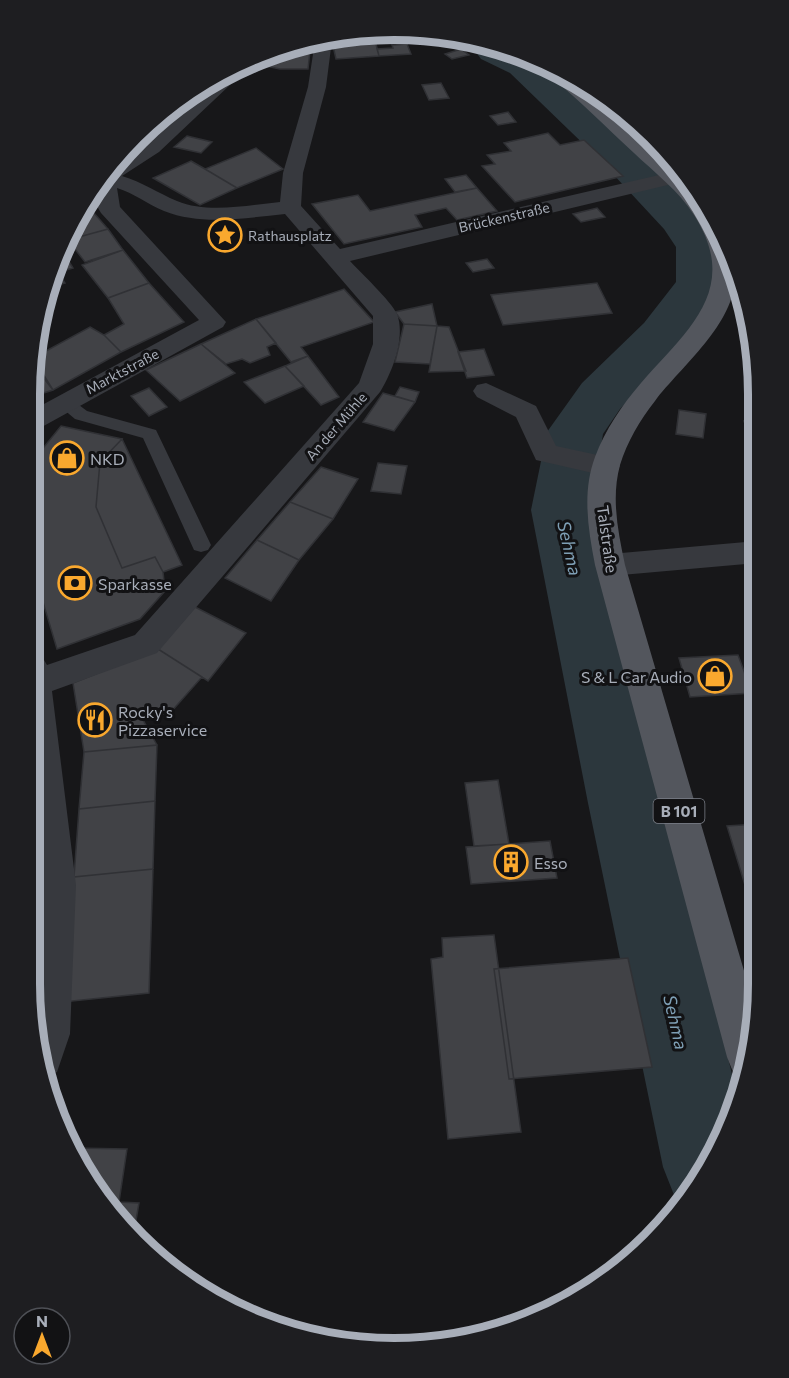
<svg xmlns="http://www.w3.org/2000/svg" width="789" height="1378" font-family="Commissioner,sans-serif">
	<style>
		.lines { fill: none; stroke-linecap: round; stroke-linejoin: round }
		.river { fill: #2c373d; fill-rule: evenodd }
		.building { fill: #414246; stroke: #303135; stroke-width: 1.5 }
		.lane { fill: #37393e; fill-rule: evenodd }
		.street { fill: #37393e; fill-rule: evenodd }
		.primary { fill: #53565d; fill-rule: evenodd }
		.labels { text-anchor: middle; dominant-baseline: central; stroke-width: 6; stroke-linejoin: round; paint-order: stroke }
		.far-street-label { font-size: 14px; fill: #a8aeb9; stroke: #121214 }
		.far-poi-label { font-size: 14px; fill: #a8aeb9; stroke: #121214; text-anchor: start }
		.shield { fill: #121214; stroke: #7b7f88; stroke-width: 1.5 }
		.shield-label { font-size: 15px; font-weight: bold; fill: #a8aeb9 }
		.poi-label { font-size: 16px; fill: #a8aeb9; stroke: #121214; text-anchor: start }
		.street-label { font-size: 16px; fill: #a8aeb9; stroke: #121214 }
		.water-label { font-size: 18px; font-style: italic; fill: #7e9fb5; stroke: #121214 }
		.rim { fill: none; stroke: #a8aeb9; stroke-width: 8 }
	</style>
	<rect width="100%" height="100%" fill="#171719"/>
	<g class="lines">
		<path class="river" d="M479 46 551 70 629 141 698 211 722 247 724 283 680 345 620 409 603 434 591 510 739 1102 710 1166 681 1202 676 1200 663 1167 588 803 531 510 547 432 582 383 644 323 676 282V247L664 229 599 159 510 73 481 59 475 51Z"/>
	</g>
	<path class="building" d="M300 42H311L308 69H280L256 64Z
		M376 44 379 56 336 59 333 46Z
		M407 44 411 54 379 56 377 49 393 48 392 45Z
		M461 49 469 55 452 59 445 54Z
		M441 83 449 98 429 100 422 85Z
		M193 95 195 96 158 131 152 129 173 105Z
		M508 112 516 122 498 125 490 116Z
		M548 133 560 145 584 140 623 176 515 202 482 166 495 164 487 155 511 151 504 143Z
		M187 136 212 142 201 153 174 147Z
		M256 148 283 169 237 188 205 169Z
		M191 161 205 169 237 188 200 205 153 178Z
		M466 175 477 188 455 192 445 179Z
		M477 188 497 211 457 220 446 208 415 215 422 227 344 244 312 204 358 195 370 211Z
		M86 204 108 229 68 240 79 212Z
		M597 208 605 217 581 222 573 214Z
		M108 229 123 250 85 262 68 240Z
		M123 250 149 283 108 298 82 265Z
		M487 259 494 268 473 272 466 263Z
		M68 260 73 268 51 274 56 263Z
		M58 272 65 283 47 288 51 274Z
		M149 283 184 322 121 352 104 335 124 324 108 298Z
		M597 283 612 313 503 325 491 295Z
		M344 289 374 322 301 347 308 356 291 362 256 319Z
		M432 304 437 326 404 324 395 312Z
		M256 319 276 343 267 347 270 355 250 363 242 359 226 364 201 344Z
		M404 324 437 326 430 364 395 362Z
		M437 326 449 327 466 371 429 372Z
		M90 327 104 335 121 352 53 390 33 358Z
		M201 344 235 373 180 401 146 370Z
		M484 349 494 375 467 378 458 352Z
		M308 356 339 397 321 405 285 366Z
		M32 363 53 390 31 397Z
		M285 366 304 386 265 403 244 382Z
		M400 387 419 392 415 402 395 396Z
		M149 388 167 407 149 416 131 396Z
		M383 393 415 402 394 431 363 422Z
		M679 410 706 414 703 438 676 434Z
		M744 421H756V456Z
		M61 426 122 439 100 462 96 507 122 568 155 557 163 572 165 591 140 619 57 649 31 562V478L35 458Z
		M122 439 182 565 163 572 155 557 122 568 96 507 100 462Z
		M378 463 407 466 401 494 371 491Z
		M321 467 358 479 333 519 290 502Z
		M290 502 333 519 299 560 257 540Z
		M257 540 299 560 271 601 225 578Z
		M195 607 246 633 208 681 158 649Z
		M757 633V657L748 634Z
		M158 649 202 677 170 713 142 718 157 745 84 752 73 683Z
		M738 655 752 693 690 697 679 658Z
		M157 745 155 801 79 809 84 752Z
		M498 780 509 844 474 846 465 783Z
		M155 801 153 869 74 877 79 809Z
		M758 824V918H755L727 826Z
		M550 841 557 878 471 884 466 847Z
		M153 869 149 993 63 1002 74 877Z
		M494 935 521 1132 448 1139 431 959 443 957 442 938Z
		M628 958 652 1067 509 1079 494 969Z
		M75 1148 127 1149 119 1202 139 1203 134 1232 105 1205Z"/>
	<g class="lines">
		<path class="lane" d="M65 397 71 399 87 411 156 430 211 545 208 550 201 552 194 550 143 438 75 419 56 403 59 399Z"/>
		<path class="street" d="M332 40 326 87 303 173 301 206 340 249 672 172 679 174 682 178 679 182 672 184 350 261C361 273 391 301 397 314 406 337 392 373 380 392L157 653 52 691 76 885 70 1034 57 1072 45 1077 31 991 38 885 30 803V651L41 655 47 665 135 635 359 383 373 344V316L285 214C244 218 202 226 164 211 147 204 134 193 117 188L120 207 226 322 223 327 40 428 31 431V411L199 320 101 213 98 208 97 192 131 152 145 144 201 91 231 77 233 80 231 84 159 152 122 176C142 182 158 193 177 201 208 214 248 205 280 202L283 173 308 87 315 41Z
			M486 383 536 406 556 446 616 459 620 466 616 473 606 476 536 460 516 417 477 397 473 391 477 385Z
			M757 541V563L610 576 599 573 595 565 599 557 610 554Z"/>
		<path class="primary" d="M549 69 575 78 690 183 698 192C706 209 733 256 735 271 739 321 682 365 655 401 640 420 627 442 620 465 611 498 618 532 625 565L757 1015 744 1076 733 1072 727 1057 595 565C588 529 582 492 595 457 605 430 622 405 641 383 686 331 742 290 694 215 679 191 654 172 634 153 606 127 579 100 550 76L547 72Z"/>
	</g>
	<defs>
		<symbol id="sight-ring" viewBox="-11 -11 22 22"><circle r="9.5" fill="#121214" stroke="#f9a82e" stroke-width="1.5"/><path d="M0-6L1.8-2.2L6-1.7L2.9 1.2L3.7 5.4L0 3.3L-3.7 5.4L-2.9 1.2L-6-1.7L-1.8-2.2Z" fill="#f9a82e"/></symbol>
		<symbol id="shop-ring" viewBox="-11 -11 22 22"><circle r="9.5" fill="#121214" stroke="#f9a82e" stroke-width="1.5"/><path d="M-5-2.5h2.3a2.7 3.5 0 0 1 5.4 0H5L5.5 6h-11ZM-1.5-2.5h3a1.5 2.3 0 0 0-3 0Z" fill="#f9a82e"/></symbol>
		<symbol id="bank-ring" viewBox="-11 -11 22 22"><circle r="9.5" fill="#121214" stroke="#f9a82e" stroke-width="1.5"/><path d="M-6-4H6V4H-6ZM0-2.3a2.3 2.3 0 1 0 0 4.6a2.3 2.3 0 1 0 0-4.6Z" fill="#f9a82e"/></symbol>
		<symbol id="restaurant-ring" viewBox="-11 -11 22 22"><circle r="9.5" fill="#121214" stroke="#f9a82e" stroke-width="1.5"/><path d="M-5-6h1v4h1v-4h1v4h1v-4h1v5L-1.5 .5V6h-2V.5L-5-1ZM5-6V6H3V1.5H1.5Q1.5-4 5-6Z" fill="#f9a82e"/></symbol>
		<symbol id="building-ring" viewBox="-11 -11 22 22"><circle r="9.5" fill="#121214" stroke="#f9a82e" stroke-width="1.5"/><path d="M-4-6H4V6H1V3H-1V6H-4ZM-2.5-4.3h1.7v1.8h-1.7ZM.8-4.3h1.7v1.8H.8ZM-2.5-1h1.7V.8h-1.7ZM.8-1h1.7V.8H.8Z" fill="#f9a82e"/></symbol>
	</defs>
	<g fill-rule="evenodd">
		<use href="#sight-ring" x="206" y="216" width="38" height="38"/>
		<use href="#shop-ring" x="48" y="439" width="38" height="38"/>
		<use href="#bank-ring" x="56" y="564" width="38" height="38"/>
		<use href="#shop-ring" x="696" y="657" width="38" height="38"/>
		<use href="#restaurant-ring" x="76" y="701" width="38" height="38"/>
		<use href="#building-ring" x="492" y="843" width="38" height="38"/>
	</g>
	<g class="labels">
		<g class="far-street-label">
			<text transform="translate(504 217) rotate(-13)">Brückenstraße</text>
			<text transform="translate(122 371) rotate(-28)">Marktstraße</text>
			<text transform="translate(336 426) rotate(-49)">An der Mühle</text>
		</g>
		<g class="far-poi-label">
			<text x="248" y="235">Rathausplatz</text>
		</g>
		<rect class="shield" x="653.5" y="799" width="51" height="24" rx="4.5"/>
		<g class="shield-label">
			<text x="679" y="811">B 101</text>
		</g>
		<g class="poi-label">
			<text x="90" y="458">NKD</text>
			<text x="98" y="583">Sparkasse</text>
			<text x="692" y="676" text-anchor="end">S &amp; L Car Audio</text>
			<text x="118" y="711">Rocky's<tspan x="118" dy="18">Pizzaservice</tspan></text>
			<text x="534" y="862">Esso</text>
		</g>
		<g class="street-label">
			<text transform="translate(608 539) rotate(82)">Talstraße</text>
		</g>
		<g class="water-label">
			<text transform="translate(570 548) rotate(77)">Sehma</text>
			<text transform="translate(676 1022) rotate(77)">Sehma</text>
		</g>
	</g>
	<path d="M0 0H789V1378H0ZM394 40H394A354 354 0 0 1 748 394V984A354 354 0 0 1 394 1338H394A354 354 0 0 1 40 984V394A354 354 0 0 1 394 40Z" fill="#1e1e21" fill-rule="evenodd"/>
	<path class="rim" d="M394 40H394A354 354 0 0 1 748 394V984A354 354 0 0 1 394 1338H394A354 354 0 0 1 40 984V394A354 354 0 0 1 394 40Z"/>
	<g transform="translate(42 1336)"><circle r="28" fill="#121214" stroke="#4e5056" stroke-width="1.5"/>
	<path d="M0-4.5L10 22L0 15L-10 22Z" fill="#f9a82e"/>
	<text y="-9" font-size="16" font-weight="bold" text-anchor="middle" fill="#a8aeb9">N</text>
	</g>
</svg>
